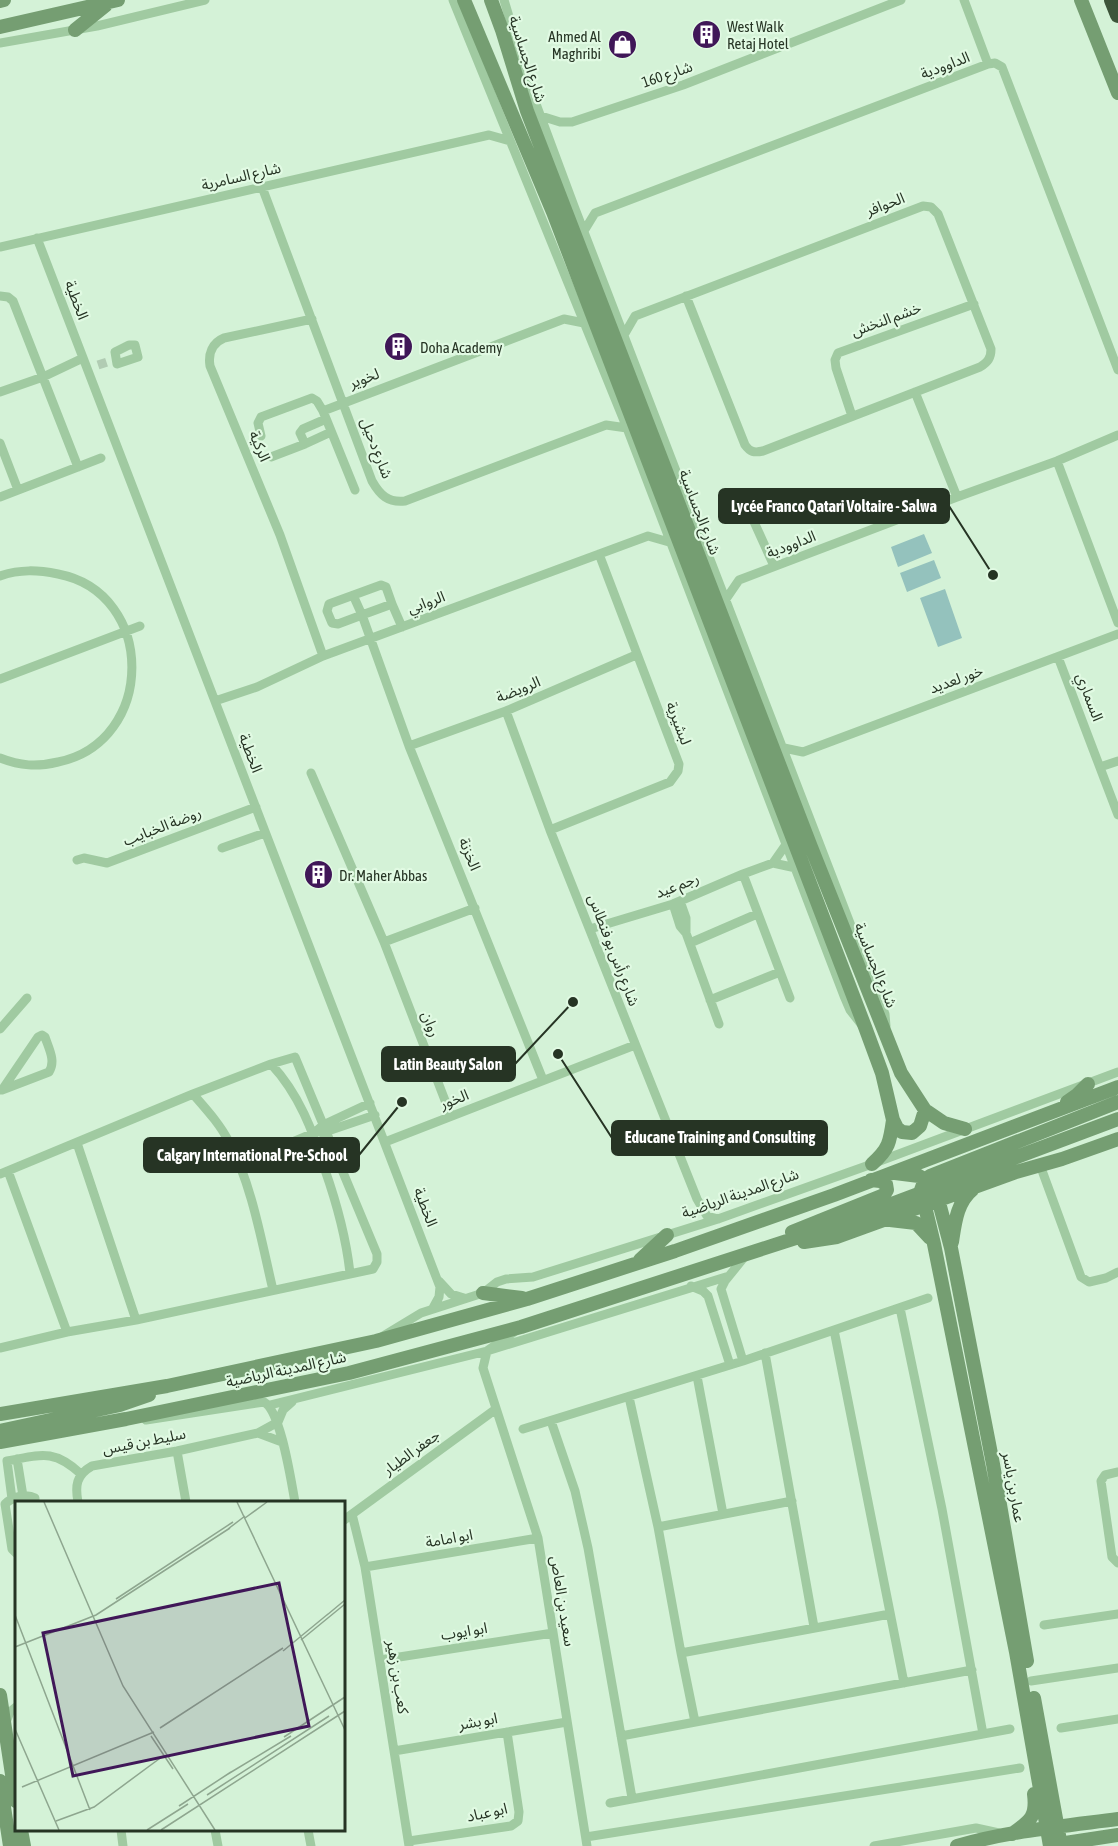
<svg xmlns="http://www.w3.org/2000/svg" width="1118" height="1846" font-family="'Asap Condensed','Noto Sans Arabic',sans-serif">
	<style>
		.pitch { fill: #94c2bd }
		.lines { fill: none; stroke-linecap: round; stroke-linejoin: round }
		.street-tunnel { stroke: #b1ccb3; stroke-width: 9; stroke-dasharray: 9 4.5; stroke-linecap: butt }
		.street { stroke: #a0caa1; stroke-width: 9 }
		.secondary { stroke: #759e72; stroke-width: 14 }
		.highway { stroke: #3d553a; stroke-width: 16 }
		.labels { text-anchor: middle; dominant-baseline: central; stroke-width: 4.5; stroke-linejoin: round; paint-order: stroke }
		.poi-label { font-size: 15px; fill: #263424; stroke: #e1fae3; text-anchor: start }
		.street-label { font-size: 15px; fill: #263424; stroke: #e1fae3 }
		.inset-road { fill: none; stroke: #8ea68f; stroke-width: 1.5 }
		.view { fill: #401758; fill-opacity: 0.15; stroke: #401758; stroke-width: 3 }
		.inset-edge { fill: none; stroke: #263424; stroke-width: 3 }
		.leader { fill: none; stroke: #263424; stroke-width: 2 }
		.callout-dot { fill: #263424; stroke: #e1fae3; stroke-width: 2 }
		.callout { fill: #263424; stroke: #263424; stroke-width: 2 }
		.callout-label { font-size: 16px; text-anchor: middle; font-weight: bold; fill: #fff }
	</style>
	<rect width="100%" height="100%" fill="#d4f2d7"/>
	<path class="pitch" d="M924 534 932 553 898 567 891 547Z
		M934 560 941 578 907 592 900 573Z
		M945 589 962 638 938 647 920 598Z"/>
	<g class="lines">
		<path class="street-tunnel" d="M98 365 107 362"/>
		<path class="street" d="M453 0 627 428 844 996 850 1010 861 1024
			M504 0 532 93 574 206 885 1014 886 1026
			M964 0 988 64
			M0 43 97 26 205 0
			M541 116 560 122H572L683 85 901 0
			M262 187 372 481C380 495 388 503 405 501L606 425 627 428
			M584 231 595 213 988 64 995 63 1002 67 1118 370
			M37 238 440 1287 439 1297 433 1308
			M0 247 489 135 510 141
			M0 296 8 297 13 301 78 467
			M312 319 224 338C212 343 208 354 210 366L280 535 323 656
			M624 335 635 316 923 206 931 207 938 214 991 349C991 358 988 362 980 367L763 451C754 453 750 452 745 445L686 296
			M129 345H135L138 357 117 364 115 352Z
			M0 392 43 377 83 358
			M915 392 957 497
			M323 411 355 490
			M852 416 836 368 835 360 838 353 974 304
			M326 419 303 429 300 433 305 444 331 432
			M261 436 258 423 261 417 312 398 317 401 323 411 564 319 584 323
			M0 443 18 490
			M271 457 305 444
			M1057 461 1118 623
			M0 497 101 458
			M750 513 774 566
			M0 576C20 569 38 570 58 574 157 593 156 742 58 762 37 767 20 766 0 758
			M353 595 362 615 338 624 332 623 327 611 329 604 381 585 386 587 392 604
			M726 599 739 580 957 497 1057 461 1118 435
			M402 627 392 604 362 615 409 746 543 1080
			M1058 657 1118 815
			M0 679 140 626
			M215 701 257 687 323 656 648 536 669 542
			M506 711 550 830 697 1199 707 1216 718 1219
			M409 746 506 711 636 655
			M784 748 803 752 1118 634
			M1100 767 1118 761
			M311 773 384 942 451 1116
			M550 830 670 782 678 771 679 764 599 554
			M222 848 265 833
			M77 860 84 858 107 863 256 807
			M773 863 787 843
			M743 874 790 998
			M680 901 686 918V933
			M673 904 680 926 686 933 719 1024
			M590 929 673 904 743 874 773 863 796 868
			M384 942 475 908
			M690 943 757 914
			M710 1000 780 972
			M0 1029 27 998
			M271 1064C299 1094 313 1131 325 1170 337 1204 346 1237 350 1273
			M0 1090H2L49 1072C56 1061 49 1049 45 1037L42 1035 38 1037 2 1090
			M193 1094C206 1109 220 1124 229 1142 252 1184 262 1244 273 1290
			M322 1133 375 1115
			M385 1142 635 1045
			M77 1143 136 1320
			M240 1164 314 1133 323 1125 370 1103
			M1040 1165 1081 1277 1089 1282 1106 1278 1118 1272
			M8 1171 67 1332
			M0 1174 193 1094 271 1064 295 1057 377 1254V1262L373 1269 136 1320 67 1332 0 1348
			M439 1281 451 1294 464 1298
			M691 1286 703 1291 708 1296 730 1365
			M900 1308 942 1509 983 1734
			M834 1330 904 1683
			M514 1332 487 1351 483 1368 538 1538 587 1846
			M383 1336 421 1313 483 1293 497 1282 506 1279 533 1277 718 1219 872 1164 1118 1072
			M765 1353 814 1627
			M743 1361 721 1289 725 1281 746 1255
			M697 1376 723 1514
			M629 1397 658 1527 681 1653 695 1722
			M270 1405 487 1351 729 1276
			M146 1420 264 1402C281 1411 291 1481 295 1502
			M551 1421 575 1491 588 1548 632 1798
			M523 1429 743 1361 928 1298
			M258 1433 282 1442
			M177 1451 186 1502
			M17 1459 23 1496
			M1118 1472 1105 1475 1101 1481 1112 1557 1118 1563
			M12 1499 7 1461C40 1455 53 1448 81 1474
			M78 1502C75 1486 76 1475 92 1466L177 1451 258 1433 278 1422 283 1410 292 1402
			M352 1514 365 1567 409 1846
			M344 1520 496 1409
			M658 1527 792 1501
			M16 1553 12 1549 5 1504C12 1497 26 1493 35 1498V1502
			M365 1567 538 1538
			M1044 1625 1118 1614
			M681 1653 890 1614
			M380 1660 553 1633
			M1031 1681 1118 1668
			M5 1725 10 1712 16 1707
			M1061 1728 1118 1719
			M621 1736 972 1670
			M394 1751 567 1722
			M610 1803 1010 1729
			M121 1830 123 1846
			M215 1830 218 1846
			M308 1830 311 1846
			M586 1837 1020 1768
			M409 1841 511 1826 518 1821 519 1812 507 1732
			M874 1846 976 1828 999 1833"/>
		<path class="secondary" d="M464 0 553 212 865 1027 882 1073 893 1120 897 1128 902 1132 912 1133 920 1126 925 1110
			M491 0 502 30 527 111 811 847 901 1073 925 1110 944 1123 965 1129
			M1081 0 1118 93
			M0 1 4 0
			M0 27 118 0
			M75 30 106 5
			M1067 1102 1077 1095 1088 1084
			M872 1164C889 1149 890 1142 893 1120
			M895 1173 919 1176 931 1183 935 1188 941 1210 951 1248 993 1464 1027 1661
			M890 1220 916 1223 930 1238
			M792 1232 884 1195 887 1190 886 1184 880 1181 871 1180
			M804 1242 837 1237 1016 1172 1062 1159 1118 1139
			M952 1242C955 1222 957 1202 973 1189
			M640 1260 667 1235
			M483 1293 522 1298
			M0 1414 167 1386 376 1341 527 1299 675 1251 834 1195 1118 1087
			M0 1431 120 1405 149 1395
			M0 1442 126 1419 349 1373 521 1327 833 1226 1118 1119
			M0 1695 16 1801
			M1034 1698 1061 1846
			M0 1781 10 1846
			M21 1830 24 1846
			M1012 1834C1030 1821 1037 1817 1034 1794
			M1052 1845 1118 1835
			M957 1846C1009 1831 1064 1826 1118 1819
			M1050 1846 1016 1652 934 1244 921 1190 924 1182 930 1176 1118 1102"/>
		<path class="highway" d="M1112 0 1118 15"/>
	</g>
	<defs>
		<symbol id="building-disc" viewBox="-11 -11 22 22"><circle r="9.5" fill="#401758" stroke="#e1fae3"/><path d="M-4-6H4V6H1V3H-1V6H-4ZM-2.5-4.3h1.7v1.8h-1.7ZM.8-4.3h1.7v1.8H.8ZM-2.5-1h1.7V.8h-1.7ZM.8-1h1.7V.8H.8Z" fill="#fff"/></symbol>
		<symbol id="shop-disc" viewBox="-11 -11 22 22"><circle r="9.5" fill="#401758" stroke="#e1fae3"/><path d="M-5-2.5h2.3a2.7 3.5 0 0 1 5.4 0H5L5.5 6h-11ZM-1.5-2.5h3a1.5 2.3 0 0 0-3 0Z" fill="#fff"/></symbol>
	</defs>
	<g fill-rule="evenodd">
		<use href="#building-disc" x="690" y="18" width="33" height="33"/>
		<use href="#shop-disc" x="606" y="28" width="33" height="33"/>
		<use href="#building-disc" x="382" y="330" width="33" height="33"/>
		<use href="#building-disc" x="302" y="858" width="33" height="33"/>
	</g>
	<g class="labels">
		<g class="poi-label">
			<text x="727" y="26">West Walk<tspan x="727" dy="17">Retaj Hotel</tspan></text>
			<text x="601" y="36" text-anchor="end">Ahmed Al<tspan x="601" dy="17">Maghribi</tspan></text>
			<text x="420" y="347">Doha Academy</text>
			<text x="339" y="875">Dr. Maher Abbas</text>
		</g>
		<g class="street-label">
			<text transform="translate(528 59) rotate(72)">شارع الجساسية</text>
			<text transform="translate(945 65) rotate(-21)">الداوودية</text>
			<text transform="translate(667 74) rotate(-19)">شارع 160</text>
			<text transform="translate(241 176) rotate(-13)">شارع السامرية</text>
			<text transform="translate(885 204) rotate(-21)">الحوافر</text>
			<text transform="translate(77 300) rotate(69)">الخطية</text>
			<text transform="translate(886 319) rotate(-20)">خشم النخش</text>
			<text transform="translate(364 378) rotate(-21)">لخوير</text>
			<text transform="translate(260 446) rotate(67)">الركية</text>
			<text transform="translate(377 448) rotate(69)">شارع دحيل</text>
			<text transform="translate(700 512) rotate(69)">شارع الجساسية</text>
			<text transform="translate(791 544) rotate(-21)">الداوودية</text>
			<text transform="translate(426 602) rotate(-20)">الروابي</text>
			<text transform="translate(956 679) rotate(-20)">خور لعديد</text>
			<text transform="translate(518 689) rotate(-22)">الرويضة</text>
			<text transform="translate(1090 697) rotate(69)">السماري</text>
			<text transform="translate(679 723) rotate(69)">لبشيرية</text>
			<text transform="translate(251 753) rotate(69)">الخطية</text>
			<text transform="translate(162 826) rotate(-21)">روضة الخبايب</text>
			<text transform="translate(470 854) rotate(68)">الخزنة</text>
			<text transform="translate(677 885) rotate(-21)">رجم عيد</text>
			<text transform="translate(614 950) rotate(69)">شارع رأس بو فنطاس</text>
			<text transform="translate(876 965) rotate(68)">شارع الجساسية</text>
			<text transform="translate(431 1024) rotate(69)">روان</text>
			<text transform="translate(454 1099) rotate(-21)">الخور</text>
			<text transform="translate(740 1193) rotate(-19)">شارع المدينة الرياضية</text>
			<text transform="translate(426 1207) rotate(69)">الخطية</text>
			<text transform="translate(286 1369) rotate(-12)">شارع المدينة الرياضية</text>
			<text transform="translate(144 1441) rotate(-11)">سليط بن قيس</text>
			<text transform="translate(411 1452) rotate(-36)">جعفر الطيار</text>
			<text transform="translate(1014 1487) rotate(80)">عمار بن ياسر</text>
			<text transform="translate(449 1538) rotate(-10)">ابو امامة</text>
			<text transform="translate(563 1601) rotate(81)">سعيد بن العاص</text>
			<text transform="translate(464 1631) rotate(-9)">ابو ايوب</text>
			<text transform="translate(398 1677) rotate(81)">كعب بن زهير</text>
			<text transform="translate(478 1721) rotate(-10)">ابو بشر</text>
			<text transform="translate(487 1812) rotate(-12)">ابو عباد</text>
		</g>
	</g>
	<g transform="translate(15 1501)">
		<rect width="330" height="330" fill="#d4f2d7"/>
		<path class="inset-road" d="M29 1 108 185 200 329M222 1 330 229M230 17 252 1M213 28 230 15M101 98 218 21M0 114 75 309M312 114 330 99M286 139 330 103M0 146 81 114 215 27M268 150 313 113M145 227 268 147M0 228 44 329M136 235 158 268M269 236 330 196M213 273 276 235M7 286 139 231M192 294 314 215M164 305 216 271M41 320 79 306 148 255M132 329 173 303M146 329 330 210"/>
		<path class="view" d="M264 82 294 225 58 275 28 132Z"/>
		<rect width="330" height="330" class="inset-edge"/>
	</g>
	<path class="leader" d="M993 575L949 506M573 1002L515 1064M558 1054L612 1138M402 1102L359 1155"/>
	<g class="callout-dot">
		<circle cx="993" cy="575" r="6"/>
		<circle cx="573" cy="1002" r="6"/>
		<circle cx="558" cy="1054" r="6"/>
		<circle cx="402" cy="1102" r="6"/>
	</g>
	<g class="callout">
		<rect x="719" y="489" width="230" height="34" rx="6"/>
		<rect x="382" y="1047" width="133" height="34" rx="6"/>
		<rect x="612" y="1121" width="215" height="34" rx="6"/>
		<rect x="144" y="1138" width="215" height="34" rx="6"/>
	</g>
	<g class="callout-label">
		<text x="834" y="512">Lycée Franco Qatari Voltaire - Salwa</text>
		<text x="448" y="1070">Latin Beauty Salon</text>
		<text x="720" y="1143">Educane Training and Consulting</text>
		<text x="252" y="1161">Calgary International Pre-School</text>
	</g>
</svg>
